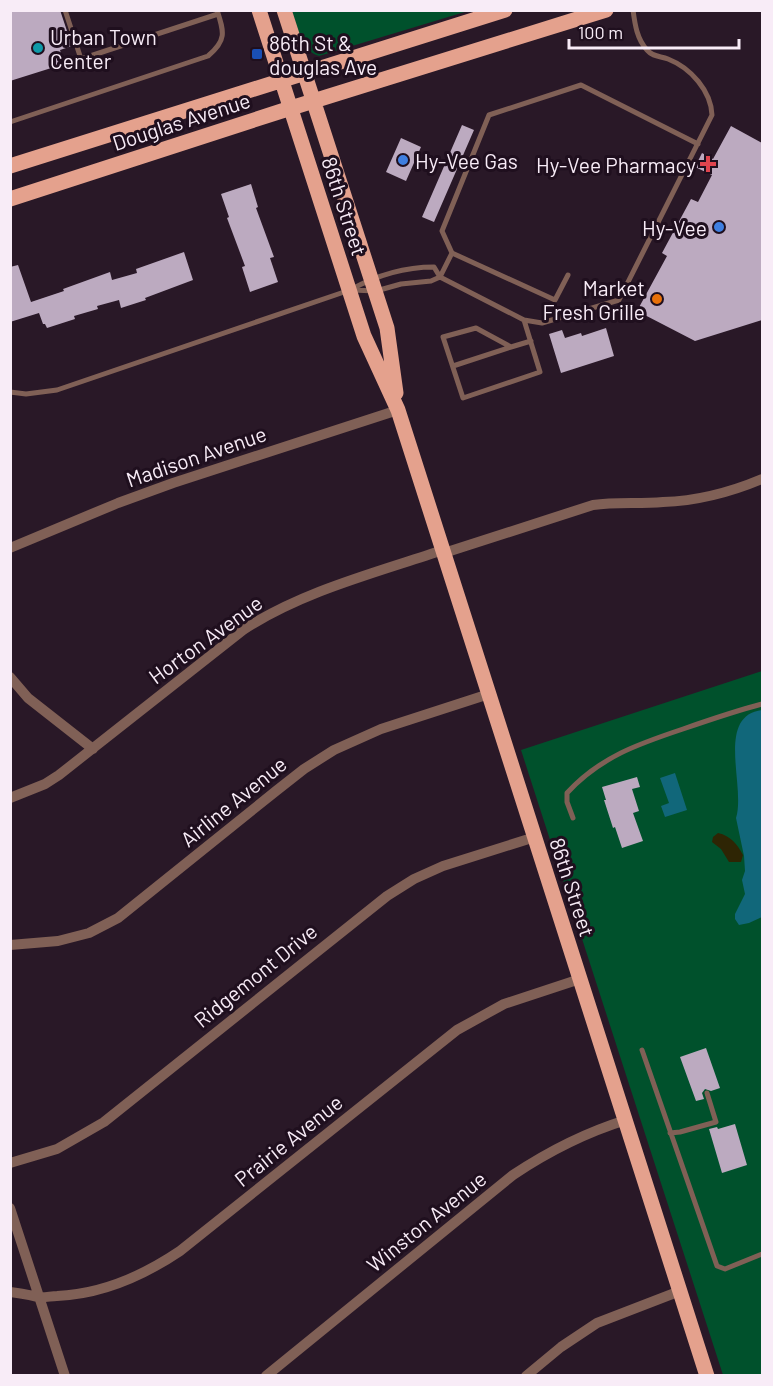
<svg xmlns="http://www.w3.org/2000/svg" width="773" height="1386" font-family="Barlow,sans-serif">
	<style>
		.green { fill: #00512c }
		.sand { fill: #2e2504 }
		.water { fill: #11677a }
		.building { fill: #bcaac0 }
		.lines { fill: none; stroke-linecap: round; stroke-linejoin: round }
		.lane { stroke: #806056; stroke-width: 5 }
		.street { stroke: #806056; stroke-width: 10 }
		.primary { stroke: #e4a18d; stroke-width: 15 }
		.culture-dot { fill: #0f9aa8; stroke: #1f0f1e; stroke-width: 2 }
		.transit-dot { fill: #1a4fb4; stroke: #1f0f1e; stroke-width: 2 }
		.shop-dot { fill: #3f7fe0; stroke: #1f0f1e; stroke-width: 2 }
		.health-dot { fill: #e0444e; stroke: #1f0f1e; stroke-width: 2 }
		.food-dot { fill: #e8710a; stroke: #1f0f1e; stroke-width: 2 }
		.labels { text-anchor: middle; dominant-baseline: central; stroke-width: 6; stroke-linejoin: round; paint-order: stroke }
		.poi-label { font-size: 21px; fill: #f8ecf7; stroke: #1f0f1e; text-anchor: start }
		.street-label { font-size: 21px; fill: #f8ecf7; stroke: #1f0f1e }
	</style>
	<rect width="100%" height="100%" fill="#291827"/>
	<path class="green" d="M292 11H468L319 56C301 51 297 26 292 11Z
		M762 671V1375H723L521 750Z"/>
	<path class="sand" d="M718 833C731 836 737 844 743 855L741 862H729L721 849 712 842 713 837Z"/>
	<path class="water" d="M762 710V917L749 923 739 925 735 919V914L745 894 742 880 745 871 744 856 736 818C746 787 715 716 762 710Z
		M675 773 687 810 665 817 661 806 669 803 660 778Z"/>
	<path class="building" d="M10 10H60L72 46 60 50 64 64 10 81Z
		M462 125 474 130 434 222 422 217Z
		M731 126 762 143V320L695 341 637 311 667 256 662 253 691 199 698 202 712 175 695 167 702 153 713 159Z
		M401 138 421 147 406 181 386 172Z
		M251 184 258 207 256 208 274 257 270 258 278 282 250 292 242 267 245 266 227 218 229 217 221 194Z
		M184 252 193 280 145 298 146 300 121 308 119 300 97 306 98 309 74 316 75 319 47 328 45 324H43L39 313 10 322V267L18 265 31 302 64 291 63 289 110 272 112 280 137 273 136 269Z
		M606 328 614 356 561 373 549 334 562 330 565 338 581 333 582 336Z
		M637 777 640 787 632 789 639 811 633 813 643 841 622 848 615 827 613 828 604 800H606L602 787Z
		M706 1048 720 1088 711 1091 705 1089 702 1093 704 1099 696 1101 680 1057Z
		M735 1124 747 1165 722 1173 709 1129 717 1127 718 1129Z"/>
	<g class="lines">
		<path class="lane" d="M65 10 81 59 218 14
			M10 122 208 56C227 40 224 32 217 10
			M452 253 440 277 524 320 542 323 619 300 712 115C711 91 691 68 668 59 660 56 653 57 647 50 637 39 635 25 633 10
			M568 275 555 300 452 253 442 231 489 115 581 85 698 144
			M524 320 540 372 463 398 443 337 476 328 511 347 531 341
			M453 366 511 347
			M10 392 26 394 57 390 350 290C377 275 403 267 434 267L440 277 431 281 401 284 376 291 352 290
			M573 818 567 802V793C600 757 638 744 683 729 709 720 735 711 762 704
			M642 1050 717 1266 725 1269 762 1254
			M670 1133 680 1132 716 1122 707 1093"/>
		<path class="street" d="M10 548 118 503 173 483 398 410
			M444 553 593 505C616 502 639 504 663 502 697 501 731 492 762 479
			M10 677 28 698 93 749
			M10 798 45 784 59 775 243 630C303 591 375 573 443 550
			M10 945 58 941 89 933 118 918 276 791 304 769 334 750 381 729 489 694
			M10 1163 57 1149 104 1122 387 896 414 879 443 866 535 837
			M10 1208 65 1376
			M10 1292C20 1293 29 1295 38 1297 44 1298 51 1296 57 1296 103 1294 143 1276 180 1251L457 1030 504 1004 580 979
			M266 1376 513 1175C549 1151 584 1133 626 1120
			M526 1376 561 1347 597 1323 680 1291"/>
		<path class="primary" d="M259 10 364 336 398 410 707 1376
			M284 10 387 328 396 393
			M10 166 505 10
			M10 199 291 108 606 10"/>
	</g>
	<circle class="culture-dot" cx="38" cy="48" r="6"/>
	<rect class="transit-dot" x="251" y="48" width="12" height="12" rx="3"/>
	<g class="shop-dot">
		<circle cx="403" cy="160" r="6"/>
		<circle cx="719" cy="227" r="6"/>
	</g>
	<path class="health-dot" d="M705 155h6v6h6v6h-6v6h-6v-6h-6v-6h6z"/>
	<circle class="food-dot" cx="657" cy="299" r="6"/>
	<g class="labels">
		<g class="poi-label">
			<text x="50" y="36">Urban Town<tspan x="50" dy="24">Center</tspan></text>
			<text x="269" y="42">86th St &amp;<tspan x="269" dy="24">douglas Ave</tspan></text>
			<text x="415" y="160">Hy-Vee Gas</text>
			<text x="696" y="164" text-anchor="end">Hy-Vee Pharmacy</text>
			<text x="707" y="227" text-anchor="end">Hy-Vee</text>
			<text x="645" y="287" text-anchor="end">Market<tspan x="645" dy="24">Fresh Grille</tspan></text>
		</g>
		<g class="street-label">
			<text transform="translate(181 121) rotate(-18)">Douglas Avenue</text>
			<text transform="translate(345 206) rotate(72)">86th Street</text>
			<text transform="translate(196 456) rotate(-19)">Madison Avenue</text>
			<text transform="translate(205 639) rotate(-36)">Horton Avenue</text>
			<text transform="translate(233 801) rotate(-39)">Airline Avenue</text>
			<text transform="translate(573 887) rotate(72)">86th Street</text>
			<text transform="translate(255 975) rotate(-39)">Ridgemont Drive</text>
			<text transform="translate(288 1140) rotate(-39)">Prairie Avenue</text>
			<text transform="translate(426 1221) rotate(-39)">Winston Avenue</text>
		</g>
	</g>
	<rect width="773" height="1386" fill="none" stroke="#f8ecf7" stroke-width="24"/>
	<path d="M569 39v9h170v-9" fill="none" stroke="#f8ecf7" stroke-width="3"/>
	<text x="578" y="39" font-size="18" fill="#f8ecf7" stroke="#1f0f1e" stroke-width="4.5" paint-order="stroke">100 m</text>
</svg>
